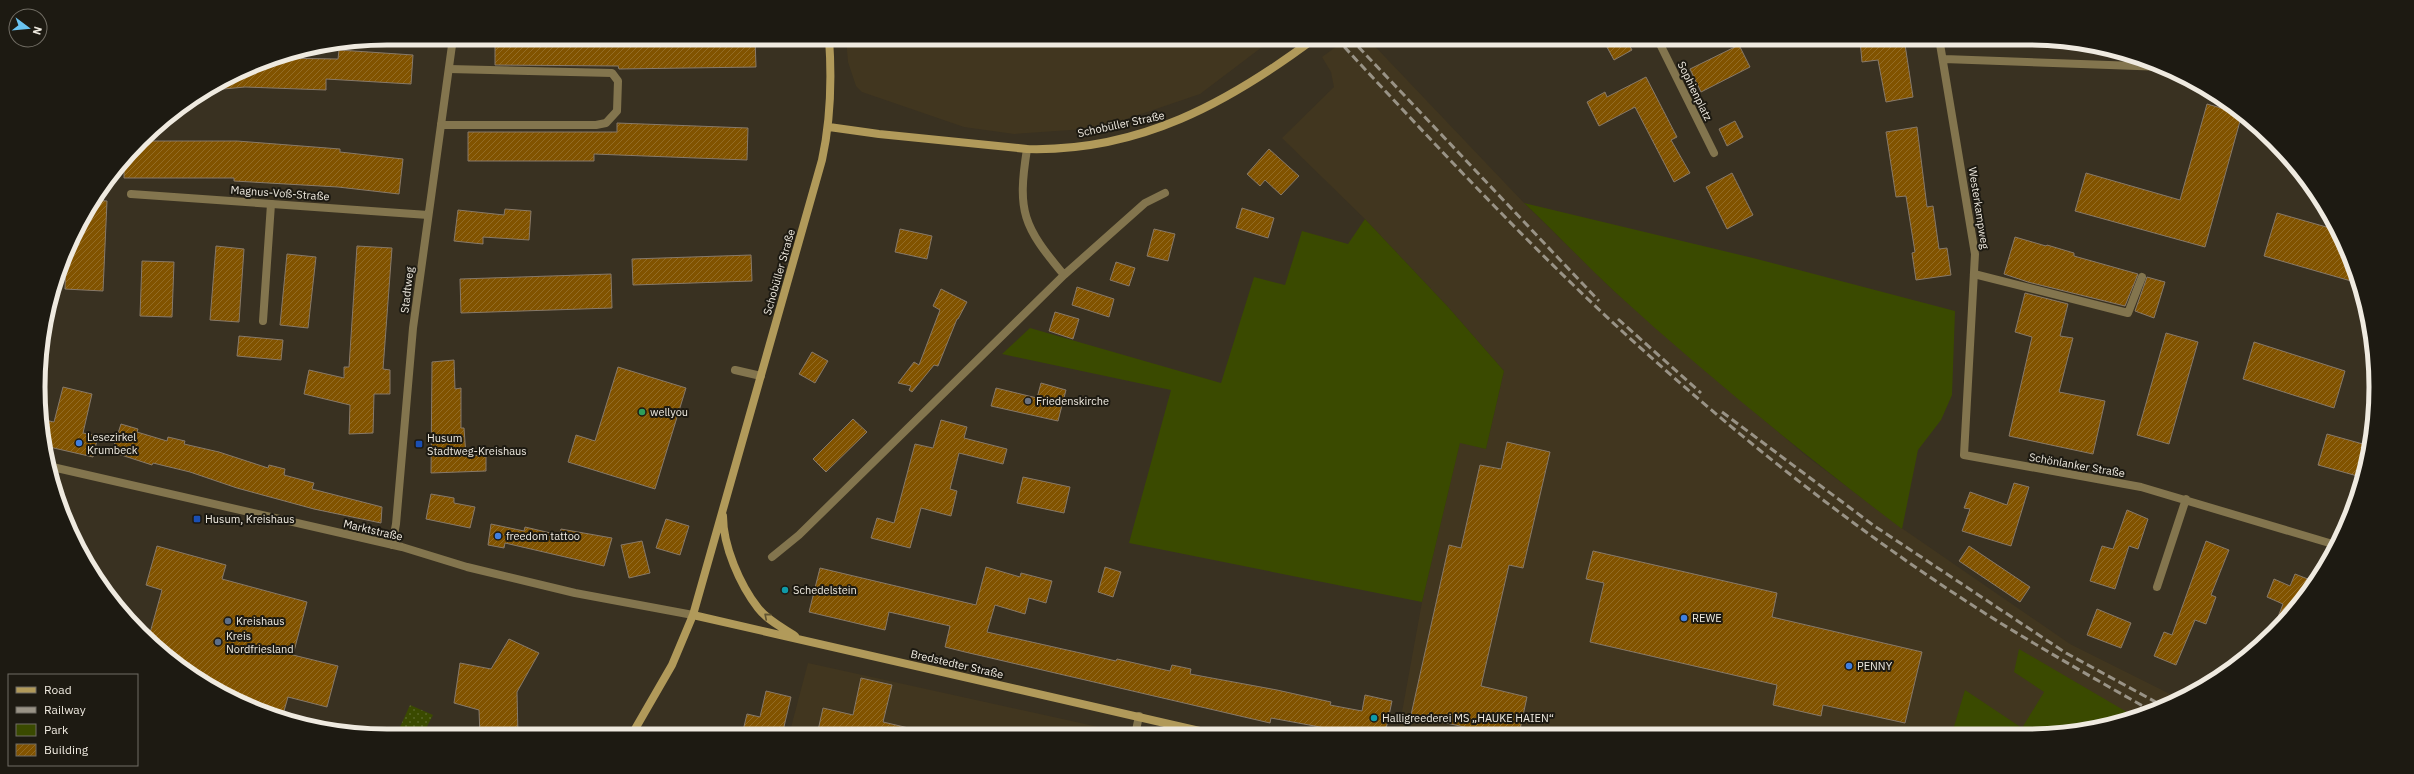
<svg xmlns="http://www.w3.org/2000/svg" width="2414" height="774" font-family="'IBM Plex Sans',sans-serif">
	<style>
		.built { fill: #41361f }
		.green { fill: #3a4a00 }
		.park { fill: url(#park-dots) }
		.building { fill: url(#building-hatch); stroke: #877969 }
		.lines { fill: none; stroke-linecap: round; stroke-linejoin: round }
		.lane { stroke: #83754e; stroke-width: 8 }
		.street { stroke: #83754e; stroke-width: 8 }
		.secondary { stroke: #b19a5a; stroke-width: 8 }
		.rail { stroke: #999386; stroke-width: 3; stroke-dasharray: 8 4; stroke-linecap: butt }
		.oneway { stroke: #605432 }
		.worship-dot { fill: #6b7280; stroke: #1d1a12; stroke-width: 1.5 }
		.leisure-dot { fill: #2e9e5b; stroke: #1d1a12; stroke-width: 1.5 }
		.shop-dot { fill: #3f7fe0; stroke: #1d1a12; stroke-width: 1.5 }
		.transit-dot { fill: #1a4fb4; stroke: #1d1a12; stroke-width: 1.5 }
		.culture-dot { fill: #0f9aa8; stroke: #1d1a12; stroke-width: 1.5 }
		.service-dot { fill: #5c6f8a; stroke: #1d1a12; stroke-width: 1.5 }
		.labels { text-anchor: middle; dominant-baseline: central; stroke-width: 4; stroke-linejoin: round; paint-order: stroke }
		.street-label { font-size: 11px; fill: #efeae0; stroke: #1d1a12 }
		.poi-label { font-size: 11px; fill: #efeae0; stroke: #1d1a12; text-anchor: start }
		.rim { fill: none; stroke: #efeae0; stroke-width: 5 }
	</style>
	<defs>
		<pattern id="park-dots" width="8" height="8" patternUnits="userSpaceOnUse"><rect width="8" height="8" fill="#3a4a00"/><path d="M2 2h.1M6 6h.1" fill="none" stroke="#576425" stroke-width="1.8" stroke-linecap="round"/></pattern>
		<pattern id="building-hatch" width="6" height="6" patternUnits="userSpaceOnUse"><rect width="6" height="6" fill="#815300"/><path d="M-1 1l2-2M0 6l6-6M5 7l2-2" fill="none" stroke="#936c25"/></pattern>
	</defs>
	<rect width="100%" height="100%" fill="#393121"/>
	<path class="built" d="M846 38H1274L1200 94 1100 128 1014 134 964 127 862 92 856 86 848 62Z
		M1348 38H1367L1524 203 1614 291 1805 455 1903 529 2070 644 2182 700 2073 733 1398 734 1422 602 1460 442 1486 449 1504 371 1449 308 1365 219 1282 138 1334 87 1331 72 1322 57Z
		M808 663 1135 735H789Z"/>
	<path class="green" d="M1524 203 1753 258 1955 311 1952 395 1941 420 1918 450 1902 529C1803 454 1707 376 1615 292 1584 263 1555 232 1524 203Z
		M1365 219 1449 308 1504 371 1486 449 1460 443 1422 602 1129 543 1171 390 1002 354 1030 328 1221 383 1254 277 1285 285 1302 231 1348 244Z
		M2019 649 2132 715 2073 733H1952L1965 690 2022 728 2044 692 2014 672Z"/>
	<path class="park" d="M410 705 433 715 422 736H396Z"/>
	<path class="building" d="M755 38 756 67 619 69 618 66 495 65V40Z
		M1602 38H1625L1632 50 1614 60Z
		M1880 38H1904L1913 97 1886 102 1878 60 1862 62 1860 40Z
		M1739 45 1750 67 1701 92 1690 69Z
		M339 50 413 55 411 84 326 79V90L245 87 213 90 254 64 274 58 338 59Z
		M1646 77 1677 137 1671 140 1690 173 1674 182 1635 107 1599 126 1587 102 1605 92 1607 97Z
		M2207 104 2242 114 2205 247 2075 211 2086 173 2180 200Z
		M1735 121 1743 137 1727 146 1719 129Z
		M617 123 748 128 747 160 594 154V161H468V132H617Z
		M1917 127 1927 207 1933 206 1939 249 1947 248 1951 275 1916 280 1912 253 1915 252 1906 196 1896 197 1886 132Z
		M142 141H237L340 149V152L403 159 399 194 338 187 234 181V178H124V160Z
		M1269 149 1299 176 1281 195 1265 180 1260 186 1247 174Z
		M1732 173 1753 215 1727 229 1706 187Z
		M94 200 107 201 103 291 65 289 66 258 74 232Z
		M1242 208 1274 218 1268 238 1236 228Z
		M505 209 531 211 529 240 483 237V244L454 241 458 210 504 215Z
		M2277 213 2337 230 2350 254 2358 283 2264 256Z
		M900 229 932 236 927 259 895 252Z
		M1154 229 1175 234 1168 261 1147 256Z
		M2015 237 2046 246 2047 245 2074 253V256L2138 274 2125 306 2028 282 2004 274Z
		M216 246 244 249 239 322 210 320Z
		M357 246 392 248 383 369 390 370V394H374L373 433 349 434 350 405 304 394 309 370 344 378V367H349Z
		M287 254 316 257 308 328 280 325Z
		M751 255 752 281 633 285 632 259Z
		M142 261 174 262 172 317 140 316Z
		M1116 262 1135 268 1129 286 1110 280Z
		M611 274 612 308 461 313 460 279Z
		M2147 277 2165 282 2154 318 2135 311Z
		M1077 287 1114 299 1109 317 1072 305Z
		M941 289 967 302 958 319H957L938 366 934 365 912 392 909 390 911 386 898 383 914 362 919 365 940 310 933 306Z
		M2025 293 2068 304 2060 336 2073 338 2059 392 2105 401 2093 454 2009 436 2032 337 2015 332Z
		M1055 312 1079 319 1073 339 1049 331Z
		M2166 333 2198 342 2169 444 2137 435Z
		M239 336 283 340 281 360 237 356Z
		M2254 342 2345 371 2334 408 2243 379Z
		M812 352 828 361 815 383 799 374Z
		M454 360 455 389 461 388V428H464L466 456 486 455V471L431 473 432 362Z
		M618 367 686 388 655 489 568 462 576 435 595 441Z
		M1041 383 1066 390 1058 421 991 406 996 388 1037 398Z
		M63 387 92 394 83 433 98 436 93 457 45 446 40 419 54 422Z
		M853 419 867 432 826 472 813 459Z
		M941 420 967 427 964 438 1007 449 1003 464 959 453 950 489 957 491 951 516 921 508 910 548 871 538 877 518 894 523 915 444 933 448Z
		M121 424 138 429 137 432 167 441 168 437 185 441 184 444 219 452 268 468 269 465 285 469 284 475 314 483 312 489 382 507 381 523 314 509 237 488 190 472 153 463 152 465 112 452Z
		M2327 434 2370 446 2369 455 2361 477 2318 465Z
		M1507 442 1550 452 1523 568 1509 565 1481 686 1527 697 1519 734H1495L1411 715 1449 545 1461 548 1480 465 1501 469Z
		M1023 477 1070 487 1064 513 1017 503Z
		M2014 483 2029 487 2011 546 1962 531 1970 509 1964 508 1970 492 2007 505Z
		M431 494 454 498V503L475 507 470 528 426 519Z
		M2127 510 2148 519 2138 549 2129 546 2115 589 2090 581 2102 546 2113 549Z
		M666 519 689 526 680 555 656 548Z
		M491 524 524 531 525 527 559 535 561 529 612 538 604 566 505 543 504 548 488 545Z
		M642 541 650 573 629 578 621 545Z
		M2206 541 2229 550 2211 595 2216 597 2206 624 2195 620 2176 665 2154 656 2164 632 2172 635Z
		M157 546 226 565 222 579 307 602 293 655 338 666 327 707 288 697 282 718 253 709 193 677 148 640 162 590 146 585Z
		M1969 546 2030 587 2020 602 1959 561Z
		M1593 551 1777 593 1772 617 1922 652 1905 723 1823 705 1821 716 1773 705 1777 685 1590 642 1604 583 1586 579Z
		M986 567 1020 577 1021 573 1052 581 1046 603 1029 598 1025 614 995 605 987 632 1116 661 1117 659 1170 671 1172 665 1191 669 1190 674 1277 690 1331 702 1330 705 1362 711 1365 695 1392 701 1385 734H1348L1331 731V729L1271 718 1270 723 965 652 945 647 950 626 889 612 885 630 809 612 820 568 976 605Z
		M1105 567 1121 572 1113 597 1098 592Z
		M2295 574 2313 581 2278 623 2276 622 2283 604 2267 597 2274 579 2290 586Z
		M2097 609 2131 623 2121 648 2087 635Z
		M509 639 539 653 517 692 518 736H480L479 710 454 703 460 663 491 669Z
		M861 678 892 685 883 722 913 729V735H817L823 708 853 715Z
		M766 691 791 697 782 735H742L747 714 760 717Z"/>
	<g class="lines">
		<path class="lane" d="M441 125H596L606 123 617 111 618 81 612 73 449 69
			M1974 274 2128 313 2142 277
			M263 321 271 204
			M735 370 761 376
			M1135 735 1139 716"/>
		<path class="street" d="M1657 38 1714 153
			M1939 38 1975 254 1964 455 2141 487 2336 545
			M1944 59 2165 67
			M131 194 428 215
			M1064 275 1145 203 1165 193
			M48 466 402 547 467 567 575 593 693 615
			M392 545 396 524 413 328 453 38
			M772 557 799 535 1064 275C1023 226 1017 212 1027 149
			M2157 587 2186 499"/>
		<path class="secondary" d="M829 127 879 134 1027 149C1139 152 1228 103 1315 38
			M723 516C723 546 740 585 758 608 767 620 783 628 795 636
			M693 615 1217 735
			M631 736 672 665 693 615 822 160C831 119 832 80 829 38"/>
		<path class="rail" d="M1336 38C1429 138 1522 239 1623 332 1740 439 1867 540 2002 624 2051 654 2100 682 2150 710
			M1350 38 1599 301
			M1618 319 1701 393
			M1722 412 1873 525 2066 653 2163 706"/>
	</g>
	<defs><path id="oneway-chevron" d="M-2-3.5L2.5 0L-2 3.5" fill="none" stroke-width="1.6" stroke-linecap="round" stroke-linejoin="round"/></defs>
	<use class="oneway" href="#oneway-chevron" transform="translate(767 616) rotate(-140)"/>
	<circle class="worship-dot" cx="1028" cy="401" r="4"/>
	<circle class="leisure-dot" cx="642" cy="412" r="4"/>
	<g class="shop-dot">
		<circle cx="79" cy="443" r="4"/>
		<circle cx="498" cy="536" r="4"/>
		<circle cx="1684" cy="618" r="4"/>
		<circle cx="1849" cy="666" r="4"/>
	</g>
	<g class="transit-dot">
		<rect x="415" y="440" width="8" height="8" rx="2"/>
		<rect x="193" y="515" width="8" height="8" rx="2"/>
	</g>
	<g class="culture-dot">
		<circle cx="785" cy="590" r="4"/>
		<circle cx="1374" cy="718" r="4"/>
	</g>
	<g class="service-dot">
		<circle cx="228" cy="621" r="4"/>
		<circle cx="218" cy="642" r="4"/>
	</g>
	<g class="labels">
		<g class="street-label">
			<text transform="translate(1695 91) rotate(64)">Sophienplatz</text>
			<text transform="translate(1121 124) rotate(-12)">Schobüller Straße</text>
			<text transform="translate(280 193) rotate(4)">Magnus-Voß-Straße</text>
			<text transform="translate(1979 208) rotate(81)">Westerkampweg</text>
			<text transform="translate(779 272) rotate(-74)">Schobüller Straße</text>
			<text transform="translate(407 290) rotate(-83)">Stadtweg</text>
			<text transform="translate(2077 465) rotate(10)">Schönlanker Straße</text>
			<text transform="translate(373 530) rotate(13)">Marktstraße</text>
			<text transform="translate(957 664) rotate(13)">Bredstedter Straße</text>
		</g>
		<g class="poi-label">
			<text x="1036" y="401">Friedenskirche</text>
			<text x="650" y="412">wellyou</text>
			<text x="87" y="437">Lesezirkel<tspan x="87" dy="13">Krumbeck</tspan></text>
			<text x="427" y="438">Husum<tspan x="427" dy="13">Stadtweg-Kreishaus</tspan></text>
			<text x="205" y="519">Husum, Kreishaus</text>
			<text x="506" y="536">freedom tattoo</text>
			<text x="793" y="590">Schedelstein</text>
			<text x="1692" y="618">REWE</text>
			<text x="236" y="621">Kreishaus</text>
			<text x="226" y="636">Kreis<tspan x="226" dy="13">Nordfriesland</tspan></text>
			<text x="1857" y="666">PENNY</text>
			<text x="1382" y="718">Halligreederei MS „HAUKE HAIEN“</text>
		</g>
	</g>
	<path d="M0 0H2414V774H0ZM387 45H2027A342 342 0 0 1 2369 387V387A342 342 0 0 1 2027 729H387A342 342 0 0 1 45 387V387A342 342 0 0 1 387 45Z" fill="#1d1a12" fill-rule="evenodd"/>
	<path class="rim" d="M387 45H2027A342 342 0 0 1 2369 387V387A342 342 0 0 1 2027 729H387A342 342 0 0 1 45 387V387A342 342 0 0 1 387 45Z"/>
	<rect x="8" y="674" width="130" height="92" fill="#1d1a12" stroke="#716d64"/>
	<rect x="16" y="687" width="20" height="6" fill="#b19a5a" stroke="#716d64"/>
	<text x="44" y="694" font-size="12" fill="#efeae0">Road</text>
	<rect x="16" y="707" width="20" height="6" fill="#999386" stroke="#716d64"/>
	<text x="44" y="714" font-size="12" fill="#efeae0">Railway</text>
	<rect x="16" y="724" width="20" height="12" fill="#3a4a00" stroke="#716d64"/>
	<text x="44" y="734" font-size="12" fill="#efeae0">Park</text>
	<rect x="16" y="744" width="20" height="12" fill="url(#building-hatch)" stroke="#716d64"/>
	<text x="44" y="754" font-size="12" fill="#efeae0">Building</text>
	<g transform="translate(28 28) rotate(106)"><circle r="19" fill="#1d1a12" stroke="#716d64"/>
	<path d="M0-3L7 15L0 10L-7 15Z" fill="#69c3f1"/>
	<text y="-6" font-size="11" font-weight="bold" text-anchor="middle" fill="#efeae0">N</text>
	</g>
</svg>
